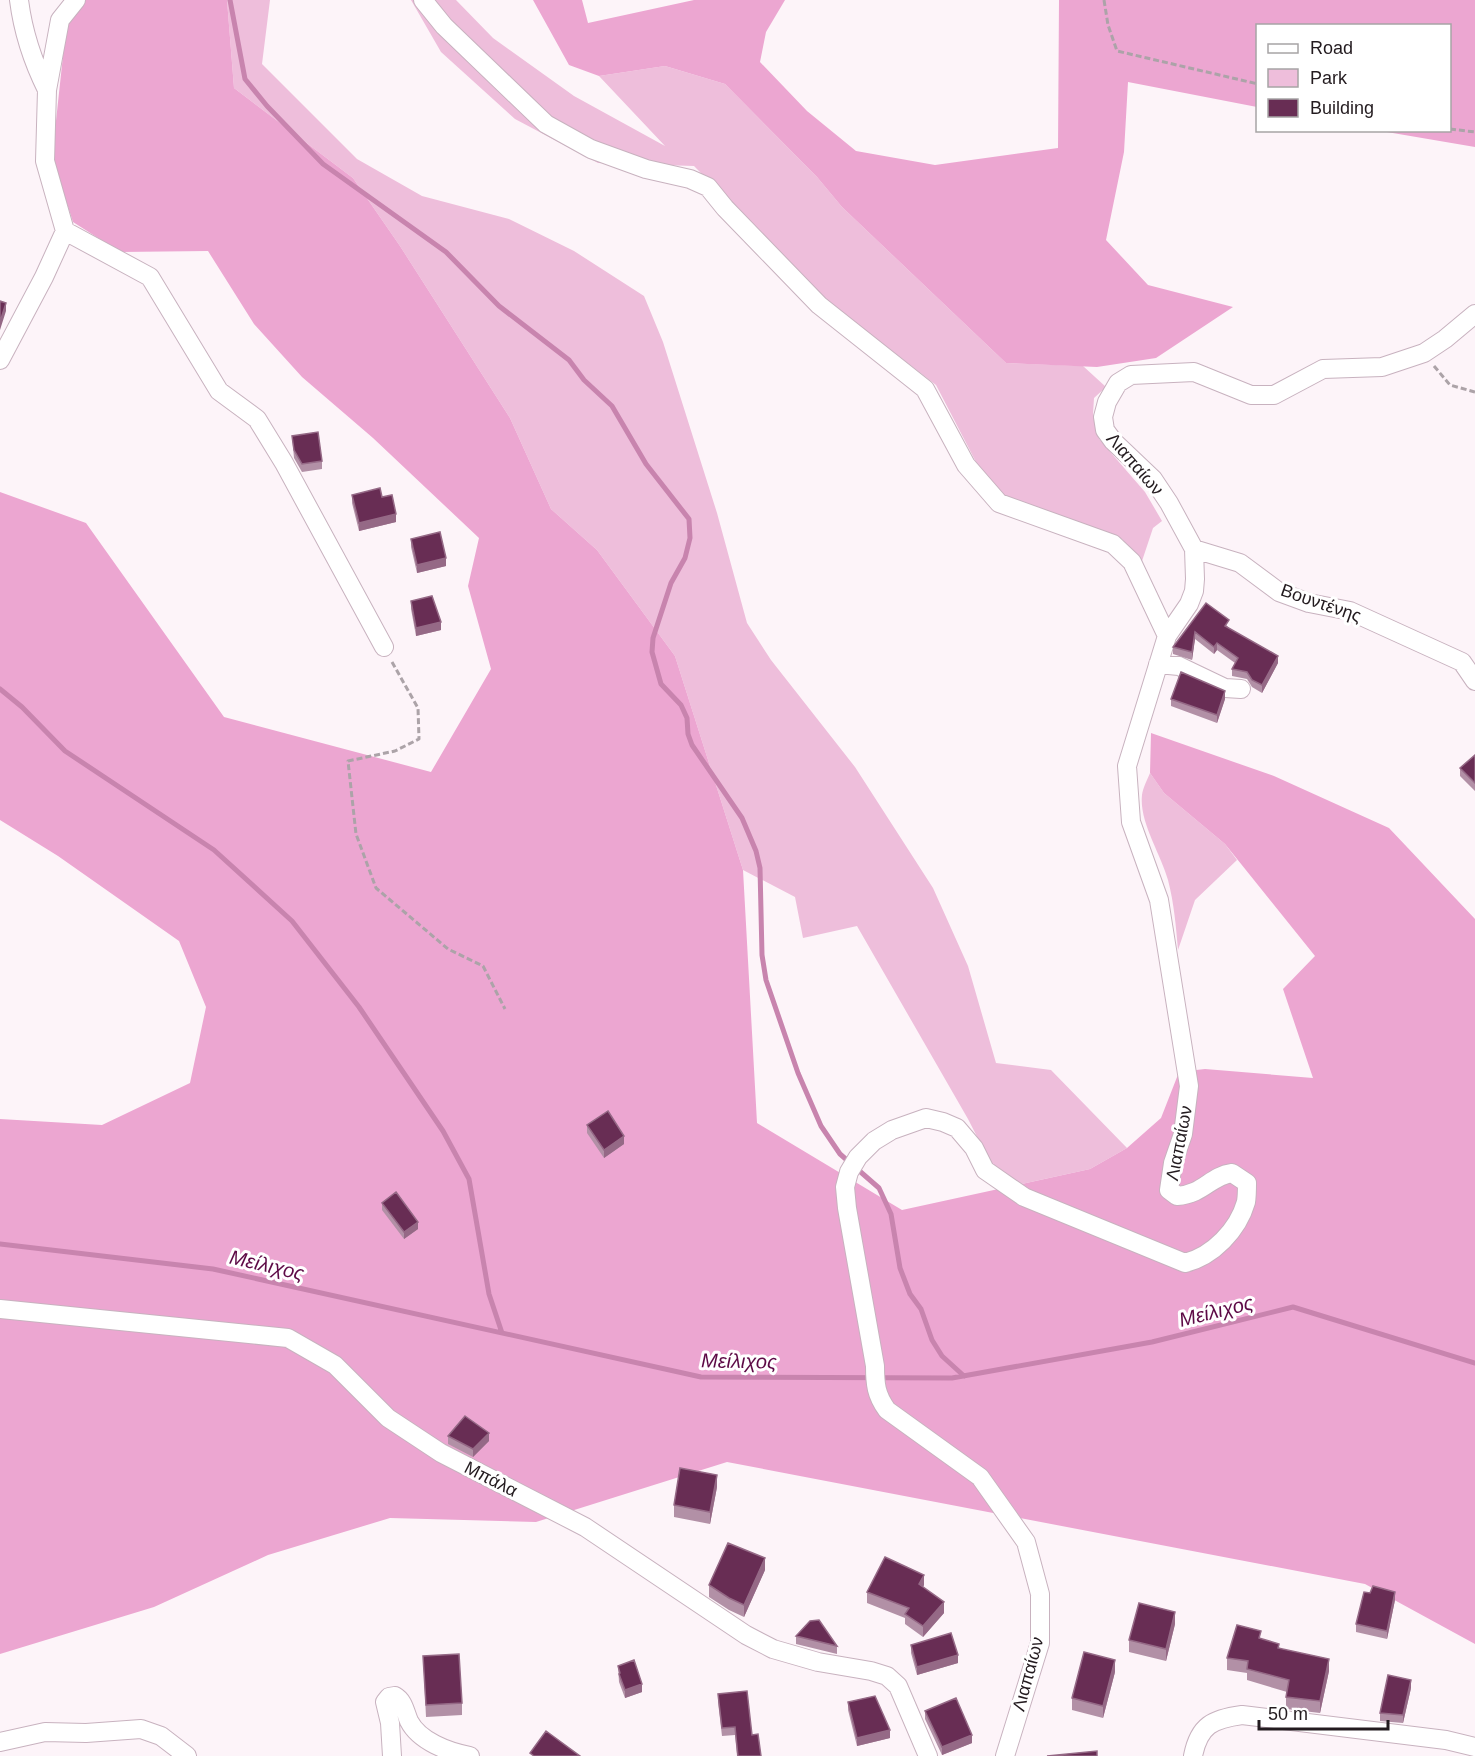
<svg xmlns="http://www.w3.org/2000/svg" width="1475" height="1756" font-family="Arial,sans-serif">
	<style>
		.green { fill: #eebedb }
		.forest { fill: #eca6d1 }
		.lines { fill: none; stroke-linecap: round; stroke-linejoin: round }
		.stream { stroke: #c884ae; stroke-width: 5 }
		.minor-casing { stroke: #c8b2bf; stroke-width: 20 }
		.path { stroke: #aca3a8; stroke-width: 3; stroke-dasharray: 6 3; stroke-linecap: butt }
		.minor { stroke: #fff; stroke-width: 18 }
		.wall { fill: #b290a6 }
		.shaded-wall { fill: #956986 }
		.building { fill: #682d54; stroke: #956986; stroke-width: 1.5 }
		.labels { text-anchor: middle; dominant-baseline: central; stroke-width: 6; stroke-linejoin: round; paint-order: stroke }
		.street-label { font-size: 18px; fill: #231b1f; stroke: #fff }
		.water-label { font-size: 20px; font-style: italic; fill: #5d0a46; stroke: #fff }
	</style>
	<rect width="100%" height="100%" fill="#fdf4f9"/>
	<path class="green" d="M227 0H270L262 64 357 159 422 196 509 219 574 251 644 296 663 342 717 513 747 623 771 660 855 767 933 888 968 966 996 1063 1051 1070 1127 1148 1090 1169 1017 1185 992 1166 968 1119 857 926 803 938 795 897 743 870 675 656 597 550 551 509 510 418 400 246 353 178 234 88Z
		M411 0H456L493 38 574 96 665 146 599 76 665 66 725 84 817 177 842 207 1006 363 1083 366 1106 387 1094 398 1093 414 1099 439 1145 492 1162 521 1153 528 1142 561 1122 539 1002 496 977 464 936 385 825 299 694 166 598 163 515 119 441 52Z
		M1150 773 1164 793 1225 844 1237 860 1195 900 1178 950C1176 926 1174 903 1168 880 1161 854 1139 822 1142 795 1143 788 1147 780 1150 773Z"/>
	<path class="forest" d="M69 0H227L234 88 353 178 400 246 510 418 551 509 597 550 675 656 743 870 757 1123 902 1210 1090 1169 1127 1148 1161 1118 1179 1072 1205 1069 1313 1078 1283 989 1315 956 1225 844 1164 793 1150 773 1151 733 1274 776 1389 828 1475 919V1644L1365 1584 727 1462 536 1522 390 1518 268 1555 154 1607 0 1654V1119L102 1125 190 1083 206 1007 179 941 58 856 0 820V492L86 523 224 717 431 772 491 669 468 586 479 538 373 438 302 377 254 324 208 251 120 252 73 222 52 158Z
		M533 0H582L588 23 694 0H785L766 32 760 62 807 111 856 151 935 165 1058 148 1059 0H1475V147L1381 131 1450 130V26H1258L1257 107 1128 82 1124 152 1106 240 1148 285 1233 307 1156 358 1097 367 1006 363 842 207 817 177 725 84 665 66 599 76 569 65Z"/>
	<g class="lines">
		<path class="stream" d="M230 0 245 79 267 106 323 164 446 252 499 306 569 360 584 380 612 406 646 464 689 519 690 538 685 558 671 583 653 638 652 652 661 684 681 705 687 718 688 734 692 745 742 818 756 851 760 868 762 955 766 980 798 1073 821 1126 840 1154 879 1188 891 1214 900 1268 910 1294 921 1309 932 1340 942 1356 964 1376
			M0 689 22 707 65 751 214 850 292 921 359 1007 443 1131 469 1179 489 1294 502 1333
			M0 1244 213 1269 701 1377 952 1378 1152 1342 1293 1307 1475 1363"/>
		<defs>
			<path id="minor" d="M19 0C23 32 33 62 47 90
				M423 0 444 26 546 124 591 149 646 169 690 179 708 187 725 208 819 305 925 389 966 465 999 503 1113 544 1132 562 1167 636
				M65 231 150 277 219 391 257 419 284 463 384 647
				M0 360 44 277 65 231 45 161 47 90 60 20 76 0
				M1194 549 1240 563 1279 592 1309 603 1350 611 1462 662 1475 681
				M1158 664 1179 666 1225 688 1241 689
				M0 1309 288 1338 335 1365 388 1418 441 1453 585 1527 746 1635 773 1649 818 1662 871 1671 887 1676 898 1686 928 1756
				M0 1742 45 1732 86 1733 141 1729 161 1736 187 1756
				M392 1756 390 1723 385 1702 389 1697 395 1696C404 1701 405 1712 409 1721 419 1741 448 1752 470 1756
				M1005 1756 1040 1643V1594L1026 1542 980 1477 887 1410C876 1395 875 1384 875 1366L847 1208 845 1187 849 1172 858 1157 874 1141 892 1130 926 1118 943 1122 957 1128 974 1148 985 1170 1024 1197 1185 1263C1213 1256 1238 1230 1246 1202 1247 1196 1247 1189 1247 1183L1232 1173C1210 1176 1204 1194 1177 1196L1169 1190 1173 1163 1183 1134 1189 1086 1159 900 1131 822 1127 766 1167 636 1189 604 1194 591 1195 579 1194 549 1169 503 1153 479 1113 441 1105 430 1103 417 1107 402 1118 383 1131 375 1194 372 1251 395H1274L1323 369 1382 367 1424 353 1445 339 1475 314
				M1193 1756C1199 1725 1213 1719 1242 1715L1446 1740 1475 1747"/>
		</defs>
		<use href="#minor" class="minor-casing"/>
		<path class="path" d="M1104 0 1108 25 1117 51 1258 84
			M1450 129 1475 132
			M1434 366 1450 385 1475 392
			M392 662 418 708 419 739 395 751 348 761 356 834 376 888 448 949 483 966 505 1009"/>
		<use href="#minor" class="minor"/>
	</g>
	<path class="wall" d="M292 436 322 461V469L302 472 294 458Z
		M352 495 382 497 396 522 359 531 352 503Z
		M411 539 446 566 417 573 411 547Z
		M411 601 441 630 416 636 411 609Z
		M1206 603 1229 628 1278 663 1262 693 1252 687 1247 679 1232 676V669L1235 663 1217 650 1214 654 1195 639 1192 660 1173 654V647Z
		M1171 699H1225L1217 723 1171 706Z
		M1475 755V791L1460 776V768Z
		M587 1125 624 1144 604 1158 587 1133Z
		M382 1203 418 1229 404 1239 382 1210Z
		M448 1436 489 1441 473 1457 448 1444Z
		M717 1487 710 1524 674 1517V1505Z
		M765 1570 744 1617 729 1610 709 1597V1585Z
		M924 1585 923 1587 944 1613 923 1637 905 1624V1618L867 1603V1592Z
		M1395 1600 1387 1639 1356 1632V1624Z
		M1175 1624 1166 1661 1129 1652V1640Z
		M796 1636 837 1646V1654L796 1644Z
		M1261 1639 1329 1671 1320 1713 1286 1709V1697L1287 1692 1247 1680V1673L1227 1670V1658Z
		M911 1645 958 1663 917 1675 911 1653Z
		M423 1656 462 1703V1715L426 1717Z
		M618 1666 642 1692 625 1698 619 1682Z
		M1115 1672 1103 1718 1072 1710V1698Z
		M1411 1688 1403 1723 1380 1721V1713Z
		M718 1694 752 1735 761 1756H737L735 1735 722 1736 718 1702Z
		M848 1702 890 1738 857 1746 848 1710Z
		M925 1711 972 1743 942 1755 925 1719Z"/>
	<path class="shaded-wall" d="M6 303V311L0 330V322Z
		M396 514V522L359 531V523Z
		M446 558V566L417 573V565Z
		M441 622V630L416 636V628Z
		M1195 632V639L1192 660V652Z
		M1217 643V650L1214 654V647Z
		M1278 656V663L1262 693V685Z
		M1225 691V699L1217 723V715Z
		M624 1136V1144L604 1158V1150Z
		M418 1222V1229L404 1239V1232Z
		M489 1433V1441L473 1457V1449Z
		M717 1475V1487L710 1524V1512Z
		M765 1558V1570L744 1617V1605Z
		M924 1575V1585L919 1594V1584Z
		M1395 1592V1600L1387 1639V1631Z
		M944 1602V1613L923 1637V1626Z
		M1175 1612V1624L1166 1661V1649Z
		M958 1655V1663L917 1675V1667Z
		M1329 1659V1671L1320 1713V1701Z
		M1115 1660V1672L1103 1718V1706Z
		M1411 1680V1688L1403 1723V1715Z
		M642 1684V1692L625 1698V1690Z
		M890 1730V1738L857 1746V1738Z
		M972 1735V1743L942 1755V1747Z"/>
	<path class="building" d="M0 301 6 303 0 322Z
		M318 432 322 461 302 464 294 450 292 436Z
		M380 488 382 497 392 495 396 514 359 523 352 495Z
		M440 532 446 558 417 565 411 539Z
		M432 596 441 622 416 628 411 601Z
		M1206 603 1229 620 1225 626 1278 656 1262 685 1252 680 1247 672 1232 669 1238 658 1217 643 1214 647 1195 632 1192 652 1173 647Z
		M1181 672 1225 691 1217 715 1171 699Z
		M1475 755V783L1460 768Z
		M608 1111 624 1136 604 1150 587 1125Z
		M396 1192 418 1222 404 1232 382 1203Z
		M465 1416 489 1433 473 1449 448 1436Z
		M680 1468 717 1475 710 1512 674 1505Z
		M728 1543 765 1558 744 1605 729 1598 709 1585Z
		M885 1557 924 1575 919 1584 944 1602 923 1626 905 1614 909 1608 867 1592Z
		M1373 1586 1395 1592 1387 1631 1356 1624 1364 1592 1370 1593Z
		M1139 1603 1175 1612 1166 1649 1129 1640Z
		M819 1620 837 1646 796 1636 810 1621Z
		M1237 1625 1261 1631 1259 1638 1279 1644 1278 1648 1329 1659 1320 1701 1286 1697 1289 1680 1247 1669 1248 1661 1227 1658Z
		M951 1633 958 1655 917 1667 911 1645Z
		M1084 1652 1115 1660 1103 1706 1072 1698Z
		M459 1654 462 1703 426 1705 423 1656Z
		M634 1660 642 1684 625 1690 619 1674 620 1673 618 1666Z
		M1388 1675 1411 1680 1403 1715 1380 1713Z
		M747 1691 752 1735 758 1734 761 1756H738L735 1727 722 1728 718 1694Z
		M875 1696 890 1730 857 1738 848 1702Z
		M956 1698 972 1735 942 1747 925 1711Z
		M546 1731 580 1756H534L530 1753Z
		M1097 1751V1756H1047Z"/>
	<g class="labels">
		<g class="street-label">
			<text transform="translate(1135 464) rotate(49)">Λιαπαίων</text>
			<text transform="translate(1321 603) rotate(19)">Βουντένης</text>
			<text transform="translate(1179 1143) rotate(-79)">Λιαπαίων</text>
			<text transform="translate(491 1479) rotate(27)">Μπάλα</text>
			<text transform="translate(1028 1674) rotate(-75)">Λιαπαίων</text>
		</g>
		<g class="water-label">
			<text transform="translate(267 1265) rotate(13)">Μείλιχος</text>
			<text transform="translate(1216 1311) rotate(-14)">Μείλιχος</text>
			<text transform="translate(739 1361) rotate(1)">Μείλιχος</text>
		</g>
	</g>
	<rect x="1256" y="24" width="195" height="108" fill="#ffffff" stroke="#a7a4a5" stroke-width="1.5"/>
	<rect x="1268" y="44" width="30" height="9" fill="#ffffff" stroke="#a7a4a5" stroke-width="1.5"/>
	<text x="1310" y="54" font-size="18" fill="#231b1f">Road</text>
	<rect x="1268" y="69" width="30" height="18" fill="#eebedb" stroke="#a7a4a5" stroke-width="1.5"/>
	<text x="1310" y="84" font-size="18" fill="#231b1f">Park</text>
	<rect x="1268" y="99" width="30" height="18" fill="#682d54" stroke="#a7a4a5" stroke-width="1.5"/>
	<text x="1310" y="114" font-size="18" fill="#231b1f">Building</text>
	<path d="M1259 1720v9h129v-9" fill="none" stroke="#231b1f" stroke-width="3"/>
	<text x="1268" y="1720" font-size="18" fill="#231b1f" stroke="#ffffff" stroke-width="4.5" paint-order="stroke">50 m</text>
</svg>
